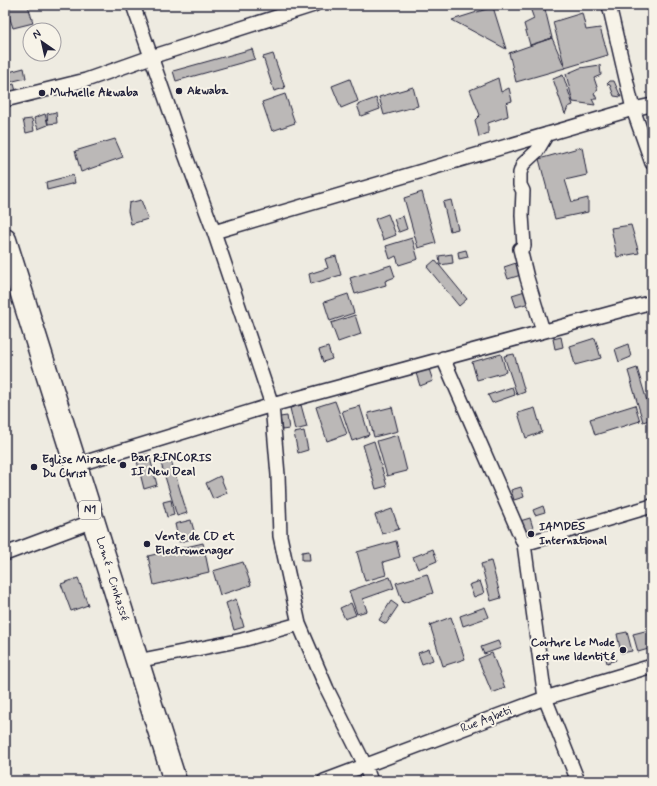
<svg xmlns="http://www.w3.org/2000/svg" width="657" height="786" font-family="Mynerve,sans-serif">
	<style>
		.building { fill: #bbb8b7; stroke: #22223b }
		.lines { fill: none; stroke-linecap: round; stroke-linejoin: round }
		.street-casing { stroke: #22223b; stroke-width: 16 }
		.highway-casing { stroke: #22223b; stroke-width: 25 }
		.street { stroke: #f7f3e8; stroke-width: 13 }
		.highway { stroke: #f7f3e8; stroke-width: 22 }
		.poi-dot { fill: #22223b; stroke: #f7f3e8; stroke-width: 1.5 }
		.labels { text-anchor: middle; dominant-baseline: central; stroke-width: 4; stroke-linejoin: round; paint-order: stroke }
		.shield { fill: #f7f3e8; stroke: #62616f; stroke-width: 1 }
		.shield-label { font-size: 11px; font-weight: bold; fill: #22223b }
		.poi-label { font-size: 12px; font-weight: bold; fill: #22223b; stroke: #f7f3e8; text-anchor: start }
		.street-label { font-size: 12px; fill: #22223b; stroke: #f7f3e8 }
	</style>
	<rect width="100%" height="100%" fill="#eeebe1"/>
	<filter id="ink" filterUnits="userSpaceOnUse"><feTurbulence type="fractalNoise" baseFrequency=".025" numOctaves="2"/><feDisplacementMap in="SourceGraphic" scale="8" xChannelSelector="R" yChannelSelector="G"/><feConvolveMatrix kernelMatrix="1 2 1 2 8 2 1 2 1" color-interpolation-filters="sRGB"/></filter>
	<g filter="url(#ink)">
		<path class="building" d="M14 5H28L33 23 13 28 6 7Z
			M529 5H544L552 38 530 45 524 24 534 19Z
			M493 7 506 49 452 20Z
			M582 13 586 30 600 28 608 55 565 68 553 22Z
			M552 38 565 68 516 82 509 53Z
			M252 49 255 59 176 81 173 71Z
			M273 54 285 88 274 91 263 57Z
			M600 65 601 75 594 78 598 90 594 93 597 99H592L595 105 573 102 566 74 580 68Z
			M24 68 26 78 5 83V73Z
			M563 75 573 105 568 107 565 114 553 79Z
			M498 78 501 92 509 88 512 101 506 103 508 116 488 123V133L479 137 475 120 480 115 470 90Z
			M350 79 358 101 341 108 332 86Z
			M610 81H614L621 97 614 96 610 85 607 84Z
			M14 84 16 91 5 93V86Z
			M413 87 418 106 384 115 379 97Z
			M285 94 295 123 272 131 262 102Z
			M376 98 380 109 361 116 357 105Z
			M56 112 57 123 48 124 47 114Z
			M45 114 48 125 38 129 34 118Z
			M32 119 34 131 26 133 23 120Z
			M115 139 123 157 81 172 75 151Z
			M582 147 587 175 565 180 572 202 588 198V212L555 219 539 159Z
			M73 175 75 183 47 190 46 182Z
			M422 192 436 243 418 248 404 198Z
			M141 200 148 219 131 224 128 211 129 203Z
			M451 200 458 229 450 231 443 202Z
			M388 214 396 235 383 240 375 219Z
			M403 216 407 229 399 232 394 219Z
			M631 225 639 253 617 257 611 228Z
			M412 238 418 259 399 265 396 256 390 259 386 246Z
			M466 250 468 257 459 259 458 252Z
			M452 254 453 263 440 265 439 256Z
			M336 256 341 275 311 284 309 274 328 268 325 259Z
			M435 260 467 299 459 306 427 267Z
			M516 263 521 275 508 279 504 267Z
			M391 265 395 277 385 281 386 285 355 294 350 278Z
			M525 291 529 303 516 307 512 295Z
			M348 294 354 313 330 321 324 302Z
			M355 315 361 334 338 342 331 323Z
			M561 337 563 347 555 349 553 339Z
			M595 338 601 358 575 365 570 346Z
			M628 344 631 357 619 362 615 349Z
			M328 347 332 359 323 362 319 350Z
			M501 354 506 372 477 380 472 362Z
			M514 354 525 392 517 395 504 356Z
			M637 368 652 418V419L643 422 628 371Z
			M429 369 433 381 420 386 416 373Z
			M512 387 515 395 492 403 488 395Z
			M335 401 347 434 327 441 316 407Z
			M301 405 307 427 295 430 290 408Z
			M635 405 640 421 595 435 590 419Z
			M360 406 369 435 352 441 342 411Z
			M392 407 398 431 374 437 368 413Z
			M535 408 542 432 526 438 518 413Z
			M287 416 289 429 282 430 280 417Z
			M304 431 308 450 298 453 294 433Z
			M398 435 407 471 387 476 377 441Z
			M374 441 387 486 376 489 363 445Z
			M149 454 157 485 144 489 136 457Z
			M170 457 187 513 177 516 160 460Z
			M220 476 227 493 213 499 206 483Z
			M521 487 524 497 514 500 511 490Z
			M171 500 174 515 167 517 163 502Z
			M543 506 545 512 535 515 533 510Z
			M392 509 399 529 382 534 375 515Z
			M530 518 534 531 525 534 520 521Z
			M191 520 196 538 179 542 175 524Z
			M396 541 400 557 383 562 386 575 365 581 357 552Z
			M203 543 209 572 154 585 148 556Z
			M433 549 437 561 418 569 413 557Z
			M309 551 310 560H302V552Z
			M491 561 501 598 491 601 481 564Z
			M243 562 251 585 220 595 213 571Z
			M427 574 433 593 403 603 396 583Z
			M390 577 394 588 363 599 367 611 357 614 349 591Z
			M78 578 88 605 71 611 61 584Z
			M480 581 484 593 474 597 469 585Z
			M236 599 244 627 234 630 226 603Z
			M391 601 398 606 386 624 379 620Z
			M351 603 356 615 345 619 340 608Z
			M485 607 489 617 463 626 460 616Z
			M451 617 465 659 443 666 430 625Z
			M649 630 652 641V648L638 652 633 634Z
			M627 632 632 651 621 653 617 634Z
			M498 641 501 648 484 654 481 647Z
			M429 649 433 660 422 664 418 653Z
			M613 652 616 660 607 663 605 655Z
			M492 653 505 688 492 693 478 659Z"/>
		<g class="lines">
			<defs>
				<path id="street" d="M133 5 185 154 214 232 272 405 278 475 280 536 299 624 327 689 365 765 371 781
					M609 5 633 109 652 163
					M5 100 86 80 151 57 314 5
					M214 232 633 109 652 105
					M543 331 527 278 520 249 524 246 522 215 523 191 520 185V173L523 164 537 151 547 134
					M443 358 524 544 545 698 578 781
					M76 465 272 405 652 302
					M524 544 652 506
					M5 554 93 521
					M137 661 242 640 299 624
					M324 781 545 698 652 666"/>
				<path id="highway" d="M5 240 175 781"/>
			</defs>
			<use href="#street" class="street-casing"/>
			<use href="#highway" class="highway-casing"/>
			<use href="#street" class="street"/>
			<use href="#highway" class="highway"/>
		</g>
	</g>
	<g class="poi-dot">
		<circle cx="179" cy="91" r="4"/>
		<circle cx="42" cy="93" r="4"/>
		<circle cx="123" cy="465" r="4"/>
		<circle cx="34" cy="467" r="4"/>
		<circle cx="531" cy="534" r="4"/>
		<circle cx="147" cy="544" r="4"/>
		<circle cx="623" cy="650" r="4"/>
	</g>
	<g class="labels">
		<rect class="shield" x="79" y="501" width="22" height="18" rx="3"/>
		<g class="shield-label">
			<text x="90" y="510">N1</text>
		</g>
		<g class="poi-label">
			<text x="187" y="91">Akwaba</text>
			<text x="50" y="93">Mutuelle Akwaba</text>
			<text x="131" y="458">Bar RINCORIS<tspan x="131" dy="14">II New Deal</tspan></text>
			<text x="42" y="460">Eglise Miracle<tspan x="42" dy="14">Du Christ</tspan></text>
			<text x="539" y="527">IAMDES<tspan x="539" dy="14">International</tspan></text>
			<text x="155" y="537">Vente de CD et<tspan x="155" dy="14">Electromenager</tspan></text>
			<text x="615" y="643" text-anchor="end">Couture Le Mode<tspan x="615" dy="14">est une Identité</tspan></text>
		</g>
		<g class="street-label">
			<text transform="translate(112 579) rotate(73)">Lomé - Cinkassé</text>
			<text transform="translate(486 720) rotate(-21)">Rue Agbeti</text>
		</g>
	</g>
	<rect width="657" height="786" fill="none" stroke="#f7f3e8" stroke-width="20"/>
	<rect x="10" y="10" width="637" height="766" fill="none" stroke="#22223b" stroke-width="1.5" filter="url(#ink)"/>
	<g transform="translate(42 42) rotate(326)"><circle r="19" fill="#f7f3e8" stroke="#a29fa3"/>
	<path d="M0-3L7 15L0 10L-7 15Z" fill="#22223b"/>
	<text y="-6" font-size="11" font-weight="bold" text-anchor="middle" fill="#22223b">N</text>
	</g>
</svg>
